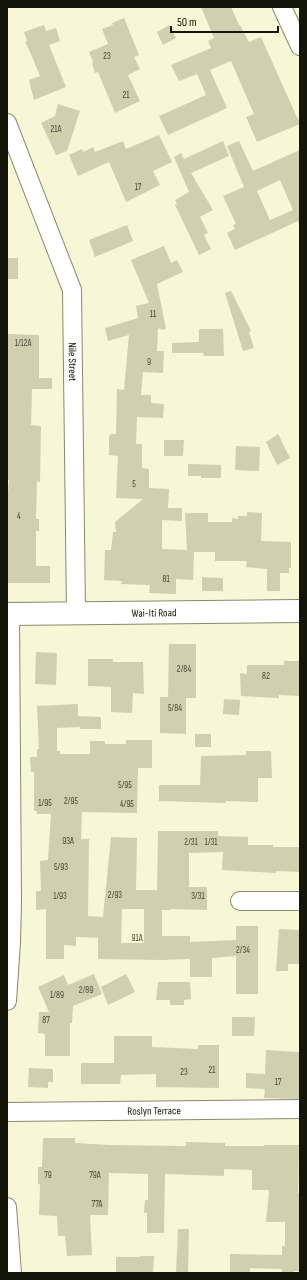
<svg xmlns="http://www.w3.org/2000/svg" width="307" height="1280" font-family="'Sofia Sans Condensed',sans-serif">
	<style>
		.building { fill: #cfd0b0; fill-rule: evenodd }
		.lines { fill: none; stroke-linecap: round; stroke-linejoin: round }
		.minor-casing { stroke: #898a6c; stroke-width: 20 }
		.major-casing { stroke: #898a6c; stroke-width: 24 }
		.minor { stroke: #fff; stroke-width: 18 }
		.major { stroke: #fff; stroke-width: 22 }
		.labels { text-anchor: middle; dominant-baseline: central; stroke-width: 3; stroke-linejoin: round; paint-order: stroke }
		.number-label { font-size: 9px; fill: #434433 }
		.street-label { font-size: 11px; fill: #141509; stroke: #f5f7d6 }
	</style>
	<rect width="100%" height="100%" fill="#f5f7d6"/>
	<path class="building" d="M201 7H231L239 25H240L249 42 261 37 300 124 257 142 246 117 254 114 231 61 210 70 227 108 168 135 159 116 206 95 197 74 179 81 171 65 211 48 208 41 214 38Z
		M124 18 139 55 134 57 140 69 128 75 140 101 115 113 98 72 95 73 92 63 93 62 89 52 108 44 102 29 113 25 112 23Z
		M44 25 46 31 56 28 60 41 49 45 66 87 34 100 29 80 40 76 30 52 25 42 27 41 24 32Z
		M169 25 176 38 163 45 157 32Z
		M58 104 80 111 67 151 56 155 41 123 55 116Z
		M159 135 172 162 153 171 160 185 126 202 109 162 78 176 69 155 82 149 83 152 93 147 95 152 123 141 126 149Z
		M223 141 229 156 191 173 213 210 200 217 208 233 204 235 211 249 199 255 175 205 177 204 175 200 189 192 174 157 181 153 184 159Z
		M239 141 253 171 300 150V226L298 221 235 250 227 233 235 229 233 225 236 224 223 196 244 187 227 146ZM280 180 293 210 270 220 257 191Z
		M127 225 133 241 95 257 89 240Z
		M164 246 171 263 177 260 183 272 157 284 166 329 161 330 160 328 158 329 157 351H164L163 373 143 372 141 395H151V403L164 404 163 418 137 417 136 444H142V468L149 469V488L169 489 168 508H182V521L162 520V549L187 550 185 513H208V522H232V518L238 519V516H247V512L262 513 261 541 291 542V568H289V573H280V591H267V569L246 567 247 561H215V552H194L193 580 176 579V594L149 593 150 585 121 584 122 581 104 580 105 550H111L113 532H116L115 522 143 499 116 498 118 456 109 455V436L111 434H116L117 389 124 390 129 335 108 341 105 328 138 318 136 306 149 303 131 260Z
		M7 258H18V279H7Z
		M231 291 251 331 249 332 254 348 243 351 225 293Z
		M199 329H223L224 356H204L203 353H172V343L199 342Z
		M7 334 39 335V378H52V389H32L31 425 41 426 40 482 37 481 36 519H39V531H36V566H50V583H7V505L9 480H7Z
		M278 434 290 458 277 465 266 442Z
		M164 440H184L183 456H164Z
		M236 446 260 447 259 471 235 470Z
		M188 464 221 465V478H201V476H188Z
		M202 577 223 578V591H202Z
		M169 644H196V698H186V734L160 733V697H168Z
		M36 652 57 653 56 685 35 684Z
		M88 659H113V662H143L144 694 133 693 132 713 111 712V687L88 686Z
		M284 661H300V696L279 695V698L241 696 240 673 247 674V665H284Z
		M224 699 240 700 239 715 223 714Z
		M78 704V716L101 717V729H80V727L57 728V751H60V754H90V741H105V744H126V740H152V768H138L137 813 82 812 81 839H89L88 916 103 917 111 837 137 838 136 890H157L158 831H218V836L248 837V845H273V847H300V872L276 871V873L222 870 223 852 189 853V887H207V910L170 909V910H162V936H190V942L236 940V926H258V994H236V956L212 958V977H190V959L162 960 98 959V938L76 937V946L64 945V959H46V909L36 910V891H41L40 861 48 860 51 814H37V811H34V772H31L30 757H37V749H39L37 706ZM122 909H144V943H121Z
		M195 734H211V747H195Z
		M246 751H271L272 778H258V802L226 801V803L159 801V785H200L201 756 246 755Z
		M279 929 300 930V964H288V971H276Z
		M94 974 102 994 73 1006 72 1023H70V1056H45V1034L38 1033 39 1012H49L38 987 64 975 68 985Z
		M126 974 135 992 108 1005 101 987Z
		M158 982H190L191 999 184 1000V1005H170V1000H156Z
		M232 1017H255L254 1036H232Z
		M114 1036H152V1047L198 1049V1045H219V1088L156 1087V1074L121 1075 120 1084H81V1063H114Z
		M266 1050 300 1052V1099L264 1098 265 1089 246 1088V1073L265 1074Z
		M29 1068 53 1069V1082H48V1088L28 1087Z
		M43 1138H75V1143L109 1145 186 1146V1142L225 1143V1146H264V1145H299L298 1193H300V1271H294V1273H282V1269L250 1268V1273H230V1254L282 1255V1246H285V1222H266L269 1192 268 1190H252V1170L224 1169V1176L165 1174 164 1233H147V1213H144L145 1200H148V1174L109 1173 108 1215H90L92 1255 67 1256 65 1236H58L57 1216 39 1215 40 1184H38V1167H42Z
		M178 1229H189L188 1273H176Z
		M140 1256H154L153 1273H116V1257H140Z"/>
	<g class="lines">
		<defs>
			<g id="minor">
				<path d="M282 7 300 46"/>
				<path id="s1" d="M7 123 72 290 76 613"/>
				<path d="M240 901H300"/>
				<path d="M7 1001 11 942 12 902 10 614"/>
				<path id="s2" d="M7 1112 300 1109"/>
				<path d="M7 1207 12 1273"/>
			</g>
			<g id="major">
				<path id="s3" d="M7 614 300 611"/>
			</g>
		</defs>
		<use href="#minor" class="minor-casing"/>
		<use href="#major" class="major-casing"/>
		<use href="#minor" class="minor"/>
		<use href="#major" class="major"/>
	</g>
	<g class="labels">
		<g class="number-label">
			<text x="107" y="56">23</text>
			<text x="126" y="95">21</text>
			<text x="56" y="129">21A</text>
			<text x="138" y="187">17</text>
			<text x="153" y="314">11</text>
			<text x="23" y="343">1/12A</text>
			<text x="149" y="362">9</text>
			<text x="134" y="484">5</text>
			<text x="19" y="516">4</text>
			<text x="166" y="579">81</text>
			<text x="184" y="669">2/84</text>
			<text x="266" y="676">82</text>
			<text x="175" y="708">5/84</text>
			<text x="125" y="785">5/95</text>
			<text x="71" y="801">2/95</text>
			<text x="45" y="803">1/95</text>
			<text x="127" y="804">4/95</text>
			<text x="68" y="841">93A</text>
			<text x="191" y="842">2/31</text>
			<text x="211" y="842">1/31</text>
			<text x="61" y="867">5/93</text>
			<text x="115" y="895">2/93</text>
			<text x="60" y="896">1/93</text>
			<text x="198" y="896">3/31</text>
			<text x="137" y="938">91A</text>
			<text x="243" y="950">2/34</text>
			<text x="86" y="990">2/89</text>
			<text x="57" y="995">1/89</text>
			<text x="46" y="1020">87</text>
			<text x="212" y="1070">21</text>
			<text x="184" y="1072">23</text>
			<text x="278" y="1082">17</text>
			<text x="48" y="1175">79</text>
			<text x="95" y="1175">79A</text>
			<text x="97" y="1204">77A</text>
		</g>
		<g class="street-label">
			<text stroke="none"><textPath href="#s1" startOffset="251">Nile Street</textPath></text>
			<text stroke="none"><textPath href="#s3" startOffset="147">Wai-Iti Road</textPath></text>
			<text stroke="none"><textPath href="#s2" startOffset="147">Roslyn Terrace</textPath></text>
		</g>
	</g>
	<rect width="307" height="1280" fill="none" stroke="#141509" stroke-width="16"/>
	<path d="M171 26v6h107v-6" fill="none" stroke="#141509" stroke-width="2"/>
	<text x="177" y="26" font-size="12" fill="#141509" stroke="#f5f7d6" stroke-width="3" paint-order="stroke">50 m</text>
</svg>
